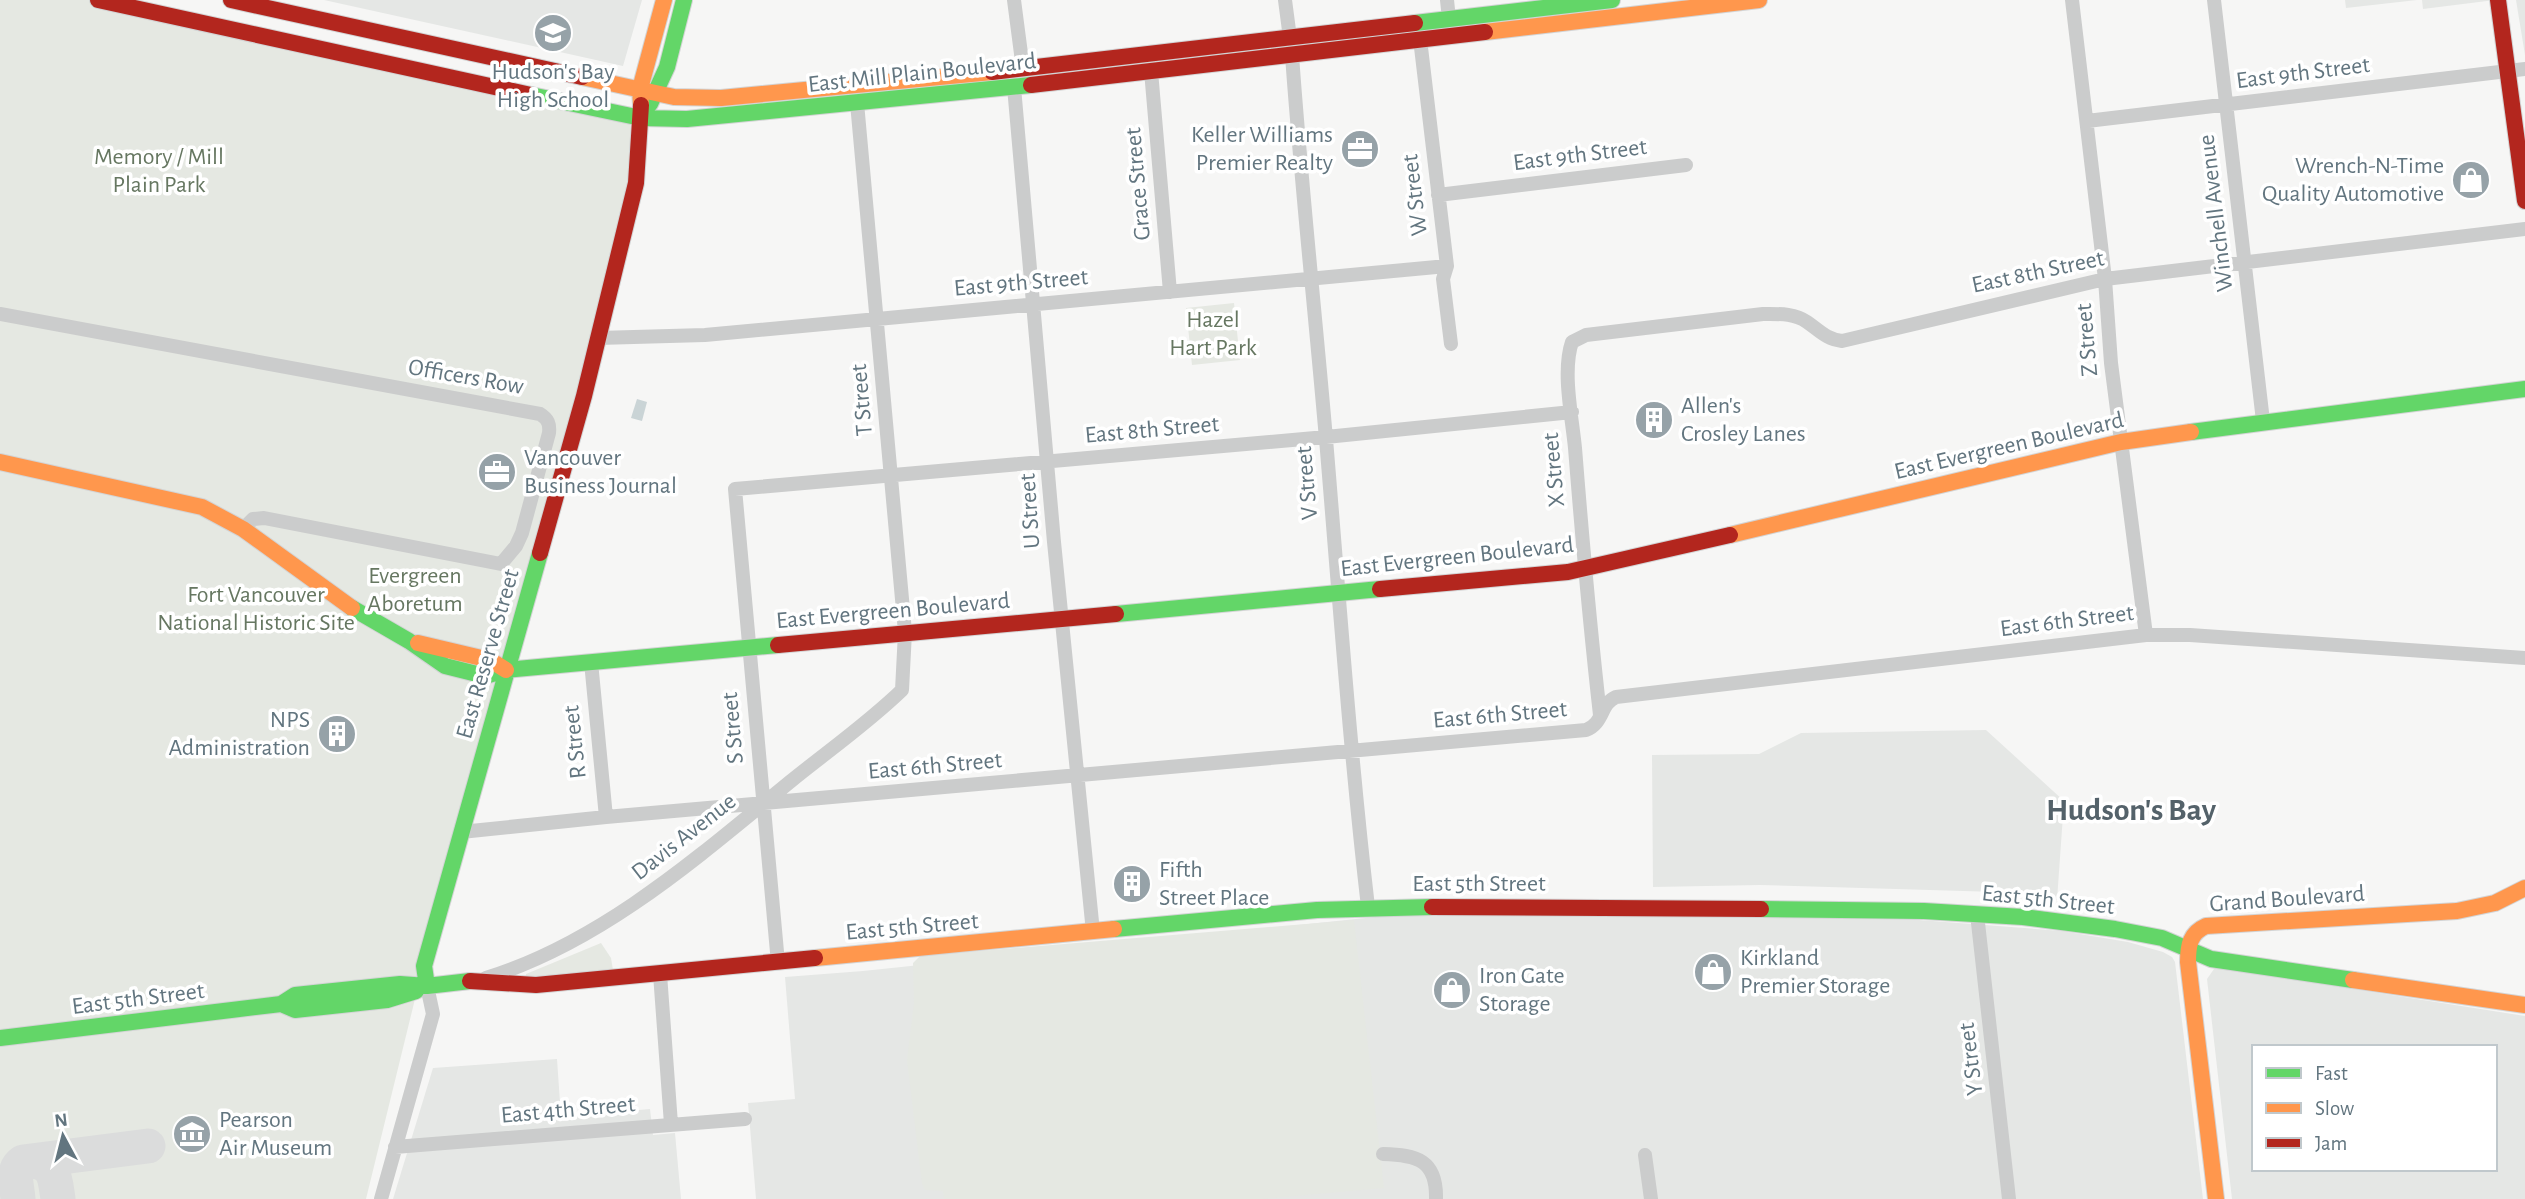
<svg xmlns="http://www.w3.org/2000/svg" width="2525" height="1199" font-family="'Alegreya Sans',sans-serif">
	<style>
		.built { fill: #e5e7e5; fill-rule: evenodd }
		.green { fill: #e5e8e2 }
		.water { fill: #cad4d6 }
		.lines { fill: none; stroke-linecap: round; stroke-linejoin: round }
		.taxiway { stroke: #dbdcdc; stroke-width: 35 }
		.fast-casing { stroke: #d3d4d5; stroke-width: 18 }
		.slow-casing { stroke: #d3d4d5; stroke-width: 18 }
		.jam-casing { stroke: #d3d4d5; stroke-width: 18 }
		.street { stroke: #cbcccc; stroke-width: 14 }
		.fast { stroke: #63d668; stroke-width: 16 }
		.slow { stroke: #ff974d; stroke-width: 16 }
		.jam { stroke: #b3261e; stroke-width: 16 }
		.labels { text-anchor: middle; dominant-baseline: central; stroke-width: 7; stroke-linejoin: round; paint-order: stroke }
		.poi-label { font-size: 24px; fill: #62757f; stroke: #fff; text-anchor: start }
		.street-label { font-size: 24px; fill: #62757f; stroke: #fff }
		.park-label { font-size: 24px; fill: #667761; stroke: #fff }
		.district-label { font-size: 32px; font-weight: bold; fill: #54626a; stroke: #fff }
	</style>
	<rect width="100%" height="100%" fill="#f6f6f5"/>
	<path class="built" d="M324 0H642L623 66Z
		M2345 0H2417L2346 8Z
		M2422 0H2495L2423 9Z
		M2516 0H2525V55Z
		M1986 730 2064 801 2057 900 1997 892 1760 885 1653 887 1652 755 1759 754 1801 733Z
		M1413 913 1919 920 2062 931 2128 942 2163 952 2172 957 2175 962 2203 1199H756L748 1103 795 1099 785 977 863 971Z
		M2220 968 2525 1016V1199H2232L2207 979 2214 969ZM2254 1047H2495V1169H2254Z
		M557 1059 561 1117 650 1109 653 1135 675 1133 681 1199H393L433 1068Z"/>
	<path class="green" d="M0 0H98L630 122 636 183 415 999 366 1199H0Z
		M1234 303 1240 360 1192 365 1186 308Z
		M1354 920 1384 1188 1263 1199H944L943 1191 925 1190 922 1184 907 1060 914 1003 913 963 920 956Z
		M601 943 611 958 613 970 526 977V974Z"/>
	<path class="water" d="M637 399 647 402 642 421 631 418Z"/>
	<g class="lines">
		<path class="taxiway" d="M34 1161C56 1165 55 1180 58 1199
			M18 1199C17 1186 11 1170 23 1162L148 1146"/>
		<defs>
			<path id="fast" d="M1415 23 1612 0
				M531 95 641 118 687 119 1031 85
				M650 104 667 67 684 0
				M2191 432 2525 389
				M352 608 409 641 445 666 485 676 506 670 778 645
				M1116 614 1380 589
				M1761 909 1924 911 2023 917 2115 929 2162 938 2211 959 2353 980
				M1114 929 1317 910 1432 907
				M427 986 424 966 540 553
				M281 1004 295 1010 387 1000 416 991
				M0 1038 281 1004 295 995 400 984 427 986 470 981"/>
			<path id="slow" d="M1485 32 1759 0
				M582 77 674 97 721 98 992 72
				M641 105 640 89 664 0
				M0 462 202 507 243 529 352 608
				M1730 535 2121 442 2191 432
				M418 643 490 660 506 670
				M815 958 1114 929
				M2353 980 2525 1005
				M2216 1199 2188 962C2188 945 2190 933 2206 926L2457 911 2495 903 2525 888"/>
			<path id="jam" d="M98 0 531 95
				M231 0 582 77
				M2498 0 2525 201
				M992 72 1415 23
				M1031 85 1485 32
				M540 553 584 396 636 183 641 105
				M1380 589 1568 572 1730 535
				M778 645 1116 614
				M1432 907 1761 909
				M470 981 536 985 815 958"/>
		</defs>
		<use href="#fast" class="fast-casing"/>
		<use href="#slow" class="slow-casing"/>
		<use href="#jam" class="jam-casing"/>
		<path class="street" d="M1014 0 1023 69
			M1285 0 1290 38
			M1447 0 1449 19
			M2072 0 2105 279 2111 363 2146 635
			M2214 0 2263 421
			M1420 39 1447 266 1443 279 1451 344
			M1292 55C1301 183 1315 311 1326 439 1339 595 1350 752 1368 907
			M1151 71 1170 292
			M1014 87 1054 542 1093 932
			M2087 121 2525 69
			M1438 195 1686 165
			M0 314 540 414C548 419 550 424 549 433L522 533 516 546 501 564 264 518 253 519 243 529
			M598 338 705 335 1447 266
			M591 662 606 817
			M1600 715C1590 626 1582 537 1575 448 1572 417 1562 371 1572 342L1586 335 1763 314C1779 314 1794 313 1807 322 1820 331 1826 339 1842 341L2105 279 2525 229
			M461 832 606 817 1586 730C1604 723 1600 704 1616 697L2146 635H2190L2525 658
			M1977 914 2009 1199
			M778 963 735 489 1326 437 1572 412
			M660 974 671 1124
			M486 978C602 942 698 857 791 781 828 751 868 723 902 690L905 632 857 103
			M395 1147 745 1119
			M1383 1154C1417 1155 1437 1160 1436 1199
			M1645 1155 1651 1199
			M381 1199 433 1014 427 986"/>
		<use href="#fast" class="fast"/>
		<use href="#slow" class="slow"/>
		<use href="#jam" class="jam"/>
	</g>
	<defs>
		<symbol id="school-disc" viewBox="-11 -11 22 22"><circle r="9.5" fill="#96a2a8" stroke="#fff"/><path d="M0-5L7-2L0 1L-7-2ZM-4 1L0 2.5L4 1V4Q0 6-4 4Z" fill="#fff"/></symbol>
		<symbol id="office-disc" viewBox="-11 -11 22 22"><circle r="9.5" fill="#96a2a8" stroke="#fff"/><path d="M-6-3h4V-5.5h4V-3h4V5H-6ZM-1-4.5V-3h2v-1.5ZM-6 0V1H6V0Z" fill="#fff"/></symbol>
		<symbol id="shop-disc" viewBox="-11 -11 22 22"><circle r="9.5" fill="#96a2a8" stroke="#fff"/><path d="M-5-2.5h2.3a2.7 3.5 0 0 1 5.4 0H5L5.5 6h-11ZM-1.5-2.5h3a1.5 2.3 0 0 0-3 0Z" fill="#fff"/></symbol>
		<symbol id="building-disc" viewBox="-11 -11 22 22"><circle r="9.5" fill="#96a2a8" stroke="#fff"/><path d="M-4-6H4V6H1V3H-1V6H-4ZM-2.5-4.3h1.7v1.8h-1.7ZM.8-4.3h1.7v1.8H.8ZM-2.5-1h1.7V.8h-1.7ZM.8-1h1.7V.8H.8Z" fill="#fff"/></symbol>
		<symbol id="museum-disc" viewBox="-11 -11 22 22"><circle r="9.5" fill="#96a2a8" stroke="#fff"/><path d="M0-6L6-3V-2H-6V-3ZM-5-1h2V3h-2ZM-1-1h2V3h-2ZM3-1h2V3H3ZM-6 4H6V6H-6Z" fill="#fff"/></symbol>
	</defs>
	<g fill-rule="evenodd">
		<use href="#school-disc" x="531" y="11" width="44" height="44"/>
		<use href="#office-disc" x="1338" y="127" width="44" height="44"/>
		<use href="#shop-disc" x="2449" y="158" width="44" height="44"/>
		<use href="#building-disc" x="1632" y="398" width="44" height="44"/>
		<use href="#office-disc" x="475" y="450" width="44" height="44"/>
		<use href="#building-disc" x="315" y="712" width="44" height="44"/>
		<use href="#building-disc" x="1110" y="862" width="44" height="44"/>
		<use href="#shop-disc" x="1691" y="950" width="44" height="44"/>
		<use href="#shop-disc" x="1430" y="968" width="44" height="44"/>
		<use href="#museum-disc" x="170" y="1112" width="44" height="44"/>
	</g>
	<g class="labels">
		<g class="poi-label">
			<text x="553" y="72" text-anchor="middle">Hudson's Bay<tspan x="553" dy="28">High School</tspan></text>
			<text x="1333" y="135" text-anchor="end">Keller Williams<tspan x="1333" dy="28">Premier Realty</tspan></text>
			<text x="2444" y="166" text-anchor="end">Wrench-N-Time<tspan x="2444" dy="28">Quality Automotive</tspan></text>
			<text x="1681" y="406">Allen's<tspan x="1681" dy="28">Crosley Lanes</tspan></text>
			<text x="524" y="458">Vancouver<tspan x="524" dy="28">Business Journal</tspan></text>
			<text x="310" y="720" text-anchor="end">NPS<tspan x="310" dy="28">Administration</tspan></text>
			<text x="1159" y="870">Fifth<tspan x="1159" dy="28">Street Place</tspan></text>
			<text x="1740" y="958">Kirkland<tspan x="1740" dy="28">Premier Storage</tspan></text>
			<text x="1479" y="976">Iron Gate<tspan x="1479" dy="28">Storage</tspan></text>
			<text x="219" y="1120">Pearson<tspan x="219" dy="28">Air Museum</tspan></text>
		</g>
		<g class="street-label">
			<text transform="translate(922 73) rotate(-6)">East Mill Plain Boulevard</text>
			<text transform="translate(2303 73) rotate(-7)">East 9th Street</text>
			<text transform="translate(1580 155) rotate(-7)">East 9th Street</text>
			<text transform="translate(1138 184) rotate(-95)">Grace Street</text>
			<text transform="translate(1415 195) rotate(-97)">W Street</text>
			<text transform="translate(2216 213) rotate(-97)">Winchell Avenue</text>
			<text transform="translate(2038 272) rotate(-12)">East 8th Street</text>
			<text transform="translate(1021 283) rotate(-5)">East 9th Street</text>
			<text transform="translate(2087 340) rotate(-95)">Z Street</text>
			<text transform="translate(466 377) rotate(10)">Officers Row</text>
			<text transform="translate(862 400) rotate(-95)">T Street</text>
			<text transform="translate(1152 430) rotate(-5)">East 8th Street</text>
			<text transform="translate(2009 446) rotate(-13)">East Evergreen Boulevard</text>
			<text transform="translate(1554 470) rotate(-95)">X Street</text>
			<text transform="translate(1307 483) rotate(-95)">V Street</text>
			<text transform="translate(1030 511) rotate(-94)">U Street</text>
			<text transform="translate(1457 557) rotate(-6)">East Evergreen Boulevard</text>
			<text transform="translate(893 611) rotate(-5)">East Evergreen Boulevard</text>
			<text transform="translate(2067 621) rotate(-7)">East 6th Street</text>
			<text transform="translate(488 654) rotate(-74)">East Reserve Street</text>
			<text transform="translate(1500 715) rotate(-5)">East 6th Street</text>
			<text transform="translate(733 728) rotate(-95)">S Street</text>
			<text transform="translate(575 742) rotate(-96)">R Street</text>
			<text transform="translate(935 766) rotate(-5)">East 6th Street</text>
			<text transform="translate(684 837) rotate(-38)">Davis Avenue</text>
			<text x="1479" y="884">East 5th Street</text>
			<text transform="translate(2287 899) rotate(-4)">Grand Boulevard</text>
			<text transform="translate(2048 900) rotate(6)">East 5th Street</text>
			<text transform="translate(912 927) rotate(-5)">East 5th Street</text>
			<text transform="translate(138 999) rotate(-7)">East 5th Street</text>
			<text transform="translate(1971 1059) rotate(-97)">Y Street</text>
			<text transform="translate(568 1110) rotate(-5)">East 4th Street</text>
		</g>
		<g class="park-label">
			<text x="159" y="157">Memory / Mill<tspan x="159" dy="28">Plain Park</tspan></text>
			<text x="1213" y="320">Hazel<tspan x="1213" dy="28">Hart Park</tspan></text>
			<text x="415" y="576">Evergreen<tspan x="415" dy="28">Aboretum</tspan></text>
			<text x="256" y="595">Fort Vancouver<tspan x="256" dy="28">National Historic Site</tspan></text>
		</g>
		<g class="district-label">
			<text x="2131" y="810">Hudson's Bay</text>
		</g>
	</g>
	<rect x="2252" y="1045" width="245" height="126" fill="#ffffff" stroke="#c0c8cc" stroke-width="2"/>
	<rect x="2266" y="1068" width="35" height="10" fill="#63d668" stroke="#c0c8cc" stroke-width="2"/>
	<text x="2315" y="1080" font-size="21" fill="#62757f">Fast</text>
	<rect x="2266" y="1103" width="35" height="10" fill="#ff974d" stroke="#c0c8cc" stroke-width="2"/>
	<text x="2315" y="1115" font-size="21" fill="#62757f">Slow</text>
	<rect x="2266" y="1138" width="35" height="10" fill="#b3261e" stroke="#c0c8cc" stroke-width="2"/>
	<text x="2315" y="1150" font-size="21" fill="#62757f">Jam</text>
	<g transform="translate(63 1136) rotate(353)" stroke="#ffffff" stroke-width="5" paint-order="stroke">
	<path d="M0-5L12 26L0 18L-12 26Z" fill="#62757f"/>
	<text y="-10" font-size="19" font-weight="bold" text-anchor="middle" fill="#62757f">N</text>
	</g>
</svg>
